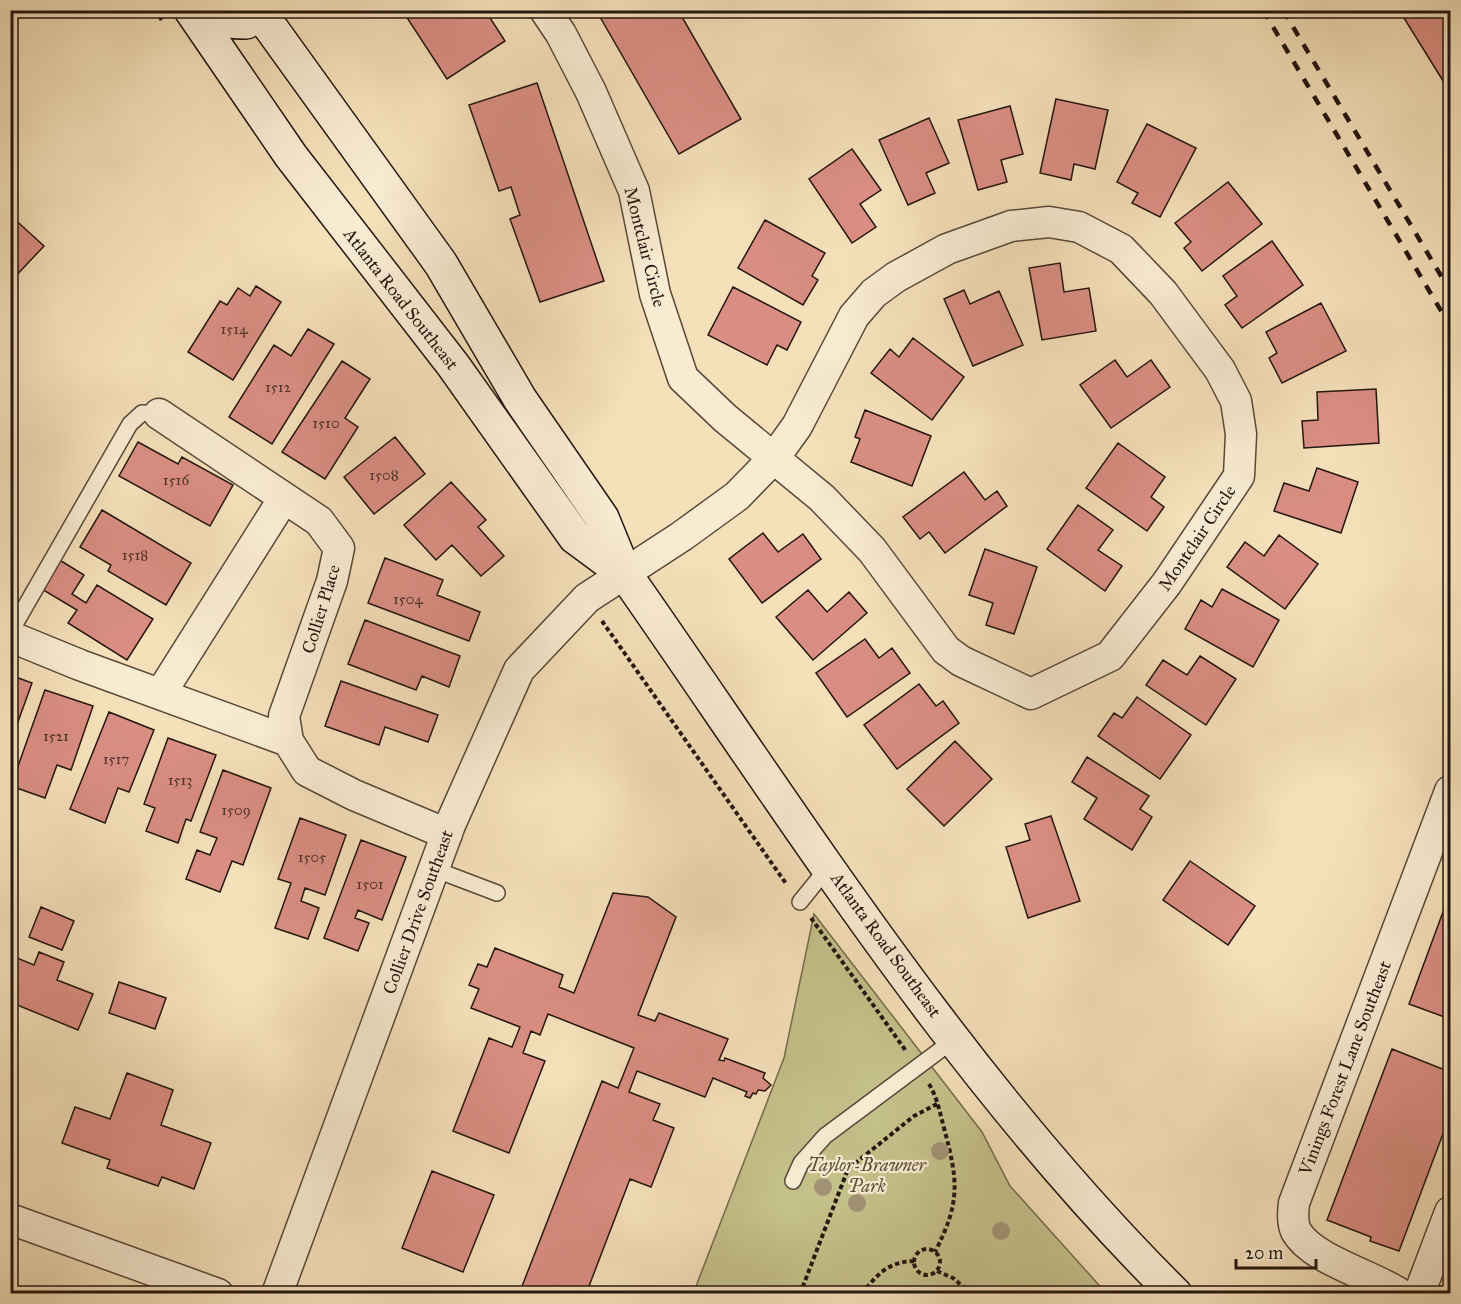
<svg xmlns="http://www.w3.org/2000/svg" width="1461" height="1304" font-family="'IM FELL Great Primer',serif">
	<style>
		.green { fill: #c4c08a; stroke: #746b4c; stroke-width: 1.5 }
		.building { fill: #da8e83; stroke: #24160f; stroke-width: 1.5 }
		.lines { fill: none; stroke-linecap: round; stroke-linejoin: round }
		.service-casing { stroke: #58483a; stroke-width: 18 }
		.minor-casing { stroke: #58483a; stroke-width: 33 }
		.secondary-casing { stroke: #24160f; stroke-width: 36 }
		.path { stroke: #24160f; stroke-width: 4; stroke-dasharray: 4.5 3; stroke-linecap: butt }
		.service { stroke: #f8ebd2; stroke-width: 15 }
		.minor { stroke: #f8ebd2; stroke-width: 30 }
		.secondary { stroke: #f8ebd2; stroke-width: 33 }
		.rail { stroke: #24160f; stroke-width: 4.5; stroke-dasharray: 10 10; stroke-linecap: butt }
		.tree { fill: #a19274 }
		.labels { text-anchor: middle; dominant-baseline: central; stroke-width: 4.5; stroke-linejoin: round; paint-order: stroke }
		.number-label { font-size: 15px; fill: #52342c }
		.street-label { font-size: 18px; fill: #24160f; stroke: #f8ebd2 }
		.park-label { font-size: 18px; font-style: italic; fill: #5c523a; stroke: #f8ebd2 }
	</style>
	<rect width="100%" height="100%" fill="#f5e0ba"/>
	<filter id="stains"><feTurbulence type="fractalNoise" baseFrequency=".00333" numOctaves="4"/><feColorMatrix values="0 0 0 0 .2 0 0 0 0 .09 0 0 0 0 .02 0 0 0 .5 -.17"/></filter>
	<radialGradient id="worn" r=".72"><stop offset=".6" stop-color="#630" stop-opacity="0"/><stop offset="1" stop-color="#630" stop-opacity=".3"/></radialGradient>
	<path class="green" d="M814 914 982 1132 1010 1186 1106 1293 693 1294 784 1058Z"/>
	<path class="building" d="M402 10H485L505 41 447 79Z
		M596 10H678L741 119 679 154Z
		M1399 10H1450V92Z
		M537 83 604 281 540 302 510 219 520 215 511 187 499 191 469 105Z
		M1056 99 1108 110 1095 169 1074 164 1071 180 1040 173Z
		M1010 106 1023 154 1001 160 1007 182 978 190 958 120Z
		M929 118 949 163 926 173 935 193 908 205 879 140Z
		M1147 124 1196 148 1160 217 1132 203 1138 193 1117 182Z
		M852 149 881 190 860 204 876 227 852 243 809 179Z
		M1228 182 1262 224 1202 271 1184 248 1191 242 1175 223Z
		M10 215 44 246 11 281H10Z
		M765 220 825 253 812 276 818 280 803 305 738 268Z
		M1272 241 1303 285 1242 328 1225 305 1237 296 1223 276Z
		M1060 263 1064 292 1089 288 1096 331 1042 340 1029 268Z
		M256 286 281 302 233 380 188 352 220 301 227 305 238 288 250 296Z
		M733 287 801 322 787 350 777 345 767 365 708 335Z
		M964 290 970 304 999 291 1023 345 973 366 944 299Z
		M1321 303 1346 351 1282 383 1269 358 1277 353 1266 332Z
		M308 329 334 344 272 444 229 417 274 345 291 356Z
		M913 338 964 377 932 420 871 373 890 349 899 357Z
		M1115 360 1127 377 1151 360 1170 387 1111 428 1080 385Z
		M342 361 370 379 345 418 358 427 325 479 282 452Z
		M1376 389 1379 443 1304 448 1302 421 1318 420 1317 392Z
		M865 410 931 436 912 486 851 462 860 439 855 437Z
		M395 437 425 474 374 514 344 477Z
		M138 442 178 464 182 457 233 485 210 526 119 476Z
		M1118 443 1165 477 1151 497 1164 507 1147 531 1086 488Z
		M1317 468 1358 482 1341 533 1274 511 1284 483 1309 491Z
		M964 472 985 500 997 491 1007 506 945 553 929 532 920 539 903 517Z
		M451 482 486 520 478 527 504 556 481 576 452 545 436 560 404 525Z
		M1078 505 1113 530 1098 550 1122 566 1105 591 1047 549Z
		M102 510 191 563 166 605 108 571 111 565 80 547Z
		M763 533 778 552 803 534 821 559 762 603 729 559Z
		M1279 535 1318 564 1285 609 1227 567 1245 542 1264 556Z
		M985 549 1037 567 1014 634 986 625 993 603 969 595Z
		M385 558 443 580 437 595 480 612 469 641 368 603Z
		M58 559 84 575 72 594 86 603 97 585 153 619 127 660 68 623 77 610 40 588Z
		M1222 589 1279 620 1253 667 1185 629 1201 600 1212 607Z
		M808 590 827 612 849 592 867 613 813 660 776 617Z
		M365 620 460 656 449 687 422 676 416 690 348 664Z
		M865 639 879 658 892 648 910 673 847 717 816 673Z
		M1200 656 1236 679 1206 725 1146 685 1163 660 1187 675Z
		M10 675 32 683 10 744Z
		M341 681 438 715 428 742 385 727 379 745 325 726Z
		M919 684 936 706 943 701 959 723 897 769 864 725Z
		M45 690 93 706 71 770 57 765 45 798 11 786Z
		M1137 697 1191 735 1160 779 1098 736 1114 713 1122 718Z
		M109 712 154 730 129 792 118 788 105 823 70 809Z
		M168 738 216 755 191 821 186 819 178 843 146 831 155 808 144 804Z
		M955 741 992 779 944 826 907 789Z
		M1087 757 1149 796 1140 809 1152 817 1132 850 1084 819 1097 798 1072 782Z
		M223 770 271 788 243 865 232 861 220 892 186 879 197 850 210 855 217 838 200 832Z
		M1051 816 1080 901 1028 918 1006 847 1030 840 1025 824Z
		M300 818 346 835 325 895 305 888 301 901 319 908 308 939 275 928 291 883 278 879Z
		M361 840 406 857 382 920 358 910 355 918 369 923 358 951 324 938Z
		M1190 861 1255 906 1228 945 1163 900Z
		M613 893 648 897 676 917 638 1015 655 1021 659 1013 728 1039 719 1060 724 1061 725 1058 765 1073 763 1078 771 1085 765 1091 758 1090 756 1094 753 1093 750 1098 745 1096 747 1092 713 1078 705 1097 637 1071 629 1092 660 1104 653 1120 674 1128 651 1187 630 1179 586 1294H519L602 1081 618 1088 634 1048 548 1014 540 1035 531 1031 523 1053 545 1061 509 1153 453 1131 489 1038 512 1047 520 1027 471 1008 479 989 469 985 478 964 487 967 495 948 563 975 559 987 574 993Z
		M1450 893V1019L1409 1004Z
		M41 907 74 921 62 950 29 937Z
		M39 952 64 962 57 980 93 994 78 1030 10 1002V955L34 965Z
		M119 982 166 998 155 1029 109 1013Z
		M1392 1049 1450 1072V1115L1399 1251 1370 1241 1371 1237 1327 1220Z
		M127 1073 173 1090 161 1125 211 1143 194 1189 162 1177 158 1186 107 1168 110 1160 62 1143 75 1107 110 1119Z
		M432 1171 494 1195 463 1272 402 1248Z"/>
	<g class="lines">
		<defs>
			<path id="service" d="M14 638V626L130 424 142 413 159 414
				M434 869 497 893
				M800 902 829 866
				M793 1181 801 1163 825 1136 955 1039"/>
			<path id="minor" d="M159 414 319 521 339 548 332 581 284 716 288 741 307 771 354 795 447 834
				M14 638 80 665 288 741
				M161 693 284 498
				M10 1219 218 1294
				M277 1294 450 825 519 670 587 598 682 536 737 496 774 458 797 426 854 316 874 293 896 277 947 249 1011 226 1049 222 1079 227 1121 249 1163 293 1220 370 1236 401 1241 434 1239 476 1167 583 1110 656 1031 694 961 661 946 650 872 550 822 498 725 418 683 378 655 294 634 191 591 92 561 34 545 10
				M1400 1294C1373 1275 1312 1260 1296 1231 1292 1222 1293 1212 1294 1203L1450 791
				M1419 1294 1450 1212"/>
			<path id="secondary" d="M191 10 291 156 453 365 575 537 625 574
				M212 10C220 22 234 22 246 22L256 10
				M258 10 441 264 520 399 602 518 625 574C797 820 960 1081 1175 1294"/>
		</defs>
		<use href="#service" class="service-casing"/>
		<use href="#minor" class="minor-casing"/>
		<use href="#secondary" class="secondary-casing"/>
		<path class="path" d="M155 10 163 22
			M602 621 787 885
			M811 918 906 1051
			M929 1084C937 1097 940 1113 944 1128 958 1181 961 1201 935 1252
			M914 1262a13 13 0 1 1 26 0a13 13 0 1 1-26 0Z
			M937 1271 953 1278 971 1294
			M800 1294 848 1169 914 1116 937 1104
			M862 1294C877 1274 888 1262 914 1261"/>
		<use href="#service" class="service"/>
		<use href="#minor" class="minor"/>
		<use href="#secondary" class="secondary"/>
		<path class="rail" d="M1263 10 1450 326
			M1283 10 1450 291"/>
	</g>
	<g class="tree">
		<circle cx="940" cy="1151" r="9"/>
		<circle cx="823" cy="1187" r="9"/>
		<circle cx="857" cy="1203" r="9"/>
		<circle cx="1001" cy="1231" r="9"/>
	</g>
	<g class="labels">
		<g class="number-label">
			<text x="234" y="329">1514</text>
			<text x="278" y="387">1512</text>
			<text x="326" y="423">1510</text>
			<text x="384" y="475">1508</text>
			<text x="176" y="480">1516</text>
			<text x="135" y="555">1518</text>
			<text x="408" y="599">1504</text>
			<text x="56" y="736">1521</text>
			<text x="116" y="759">1517</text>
			<text x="180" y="780">1513</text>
			<text x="236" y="810">1509</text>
			<text x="312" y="857">1505</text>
			<text x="370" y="884">1501</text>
		</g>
		<g class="street-label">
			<text transform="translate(645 247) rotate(76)">Montclair Circle</text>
			<text transform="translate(401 299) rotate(52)">Atlanta Road Southeast</text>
			<text transform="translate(1197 538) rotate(-56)">Montclair Circle</text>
			<text transform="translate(321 609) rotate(-73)">Collier Place</text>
			<text transform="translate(418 912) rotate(-70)">Collier Drive Southeast</text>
			<text transform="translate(886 945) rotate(54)">Atlanta Road Southeast</text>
			<text transform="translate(1345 1068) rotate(-69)">Vinings Forest Lane Southeast</text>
		</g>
		<g class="park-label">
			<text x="867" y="1165">Taylor-Brawner<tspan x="867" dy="21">Park</tspan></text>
		</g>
	</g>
	<rect width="1461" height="1304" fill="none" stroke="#f5e0ba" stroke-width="36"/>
	<rect x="12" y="12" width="1437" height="1280" fill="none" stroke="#24160f" stroke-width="3"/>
	<rect x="18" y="18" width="1425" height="1268" fill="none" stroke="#24160f" stroke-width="1.5"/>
	<path d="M1236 1259v9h80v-9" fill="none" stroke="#24160f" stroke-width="3"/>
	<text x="1245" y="1259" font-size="18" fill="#24160f" stroke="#f8ebd2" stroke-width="4.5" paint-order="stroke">20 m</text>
	<rect width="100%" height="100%" filter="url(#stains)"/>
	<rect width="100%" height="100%" fill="url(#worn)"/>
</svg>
